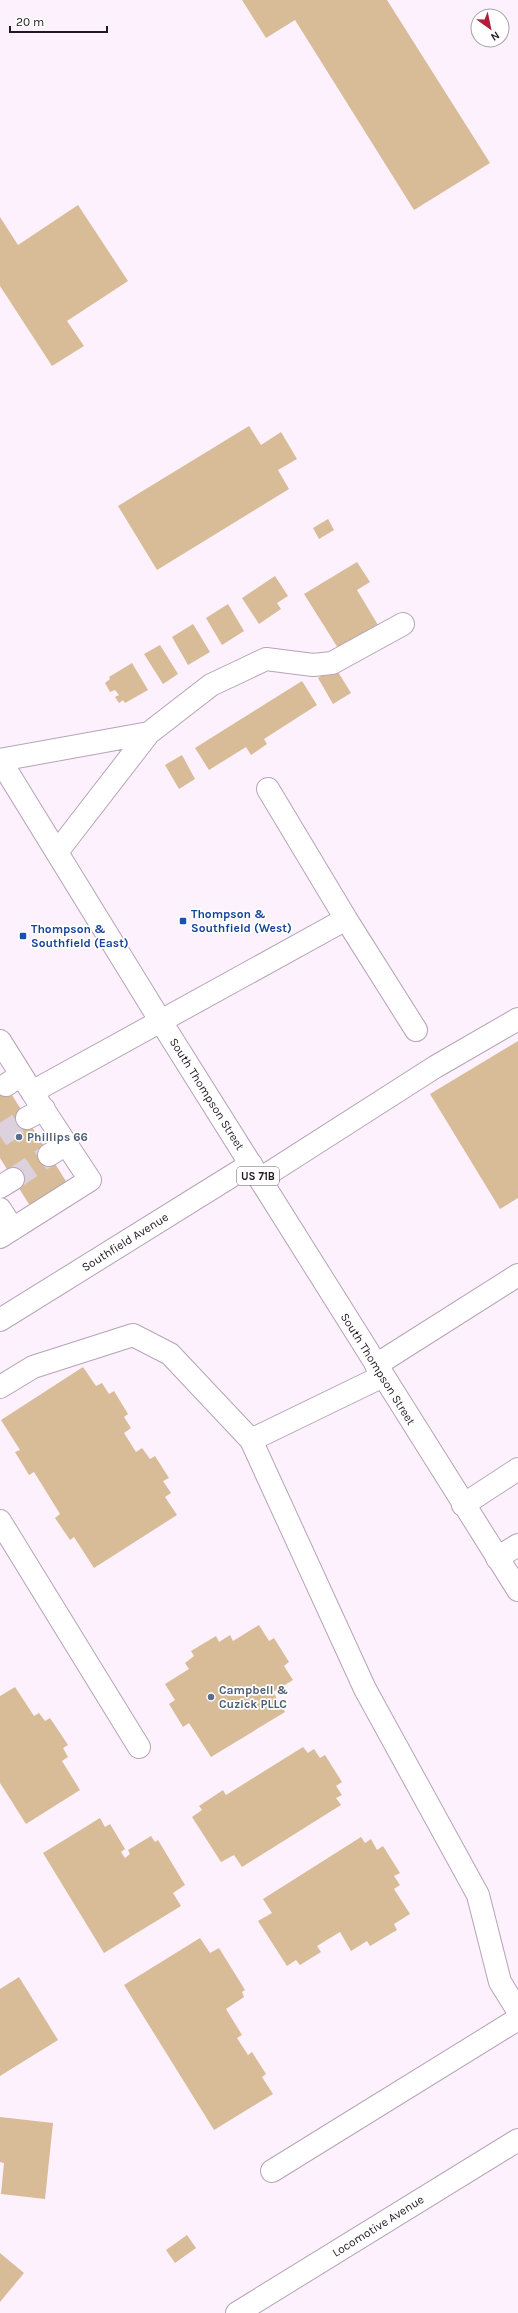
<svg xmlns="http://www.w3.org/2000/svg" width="518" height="2313" font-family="Karla,sans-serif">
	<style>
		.building { fill: #d8bb97 }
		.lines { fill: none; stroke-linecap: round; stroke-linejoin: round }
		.minor-tunnel { stroke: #dcd1dd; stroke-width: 22; stroke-dasharray: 22 11; stroke-linecap: butt }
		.minor-casing { stroke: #b6a3b7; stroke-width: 24 }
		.highway-casing { stroke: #b6a3b7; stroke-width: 24 }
		.minor { stroke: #fff; stroke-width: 22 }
		.highway { stroke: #fff; stroke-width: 22 }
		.transit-dot { fill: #1a4fb4; stroke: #fff; stroke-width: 1.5 }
		.service-dot { fill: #5c6f8a; stroke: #fff; stroke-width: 1.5 }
		.labels { text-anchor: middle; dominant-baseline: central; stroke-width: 3.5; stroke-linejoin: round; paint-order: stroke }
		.shield { fill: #fff; stroke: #645e64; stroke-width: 1 }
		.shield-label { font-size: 11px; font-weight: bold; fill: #211921 }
		.transit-label { font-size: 12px; font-weight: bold; fill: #164399; stroke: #fff; text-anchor: start }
		.street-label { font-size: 12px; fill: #211921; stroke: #fff }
		.service-label { font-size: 12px; font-weight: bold; fill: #4e5e75; stroke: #fff; text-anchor: start }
	</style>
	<rect width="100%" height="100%" fill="#fdf1fe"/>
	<path class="building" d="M242 0H387L490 163 414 210 295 20 266 38Z
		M78 205 128 281 67 321 84 346 52 366 0 286V217L18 245Z
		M249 426 261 445 281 432 297 459 278 470 289 489 157 570 118 506Z
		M328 519 334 530 319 539 313 528Z
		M357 562 370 582 357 590 378 625 338 648 304 594Z
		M275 576 288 596 277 603 281 609 259 624 242 598Z
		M228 604 244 631 222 645 206 618Z
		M193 624 210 652 188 665 172 637Z
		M160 645 178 674 163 684 144 654Z
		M132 663 148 690 125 703 123 700 119 703 115 697 119 695 115 690 110 692 105 683 110 679 109 677Z
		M335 667 351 693 333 704 318 678Z
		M302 681 317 705 264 739 267 744 251 755 246 747 209 770 195 748Z
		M182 755 195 779 179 789 165 765Z
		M518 1041V1198L500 1209 430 1094Z
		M0 1076 69 1186 32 1209 0 1158Z
		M83 1367 96 1386 102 1383 109 1394 114 1391 128 1414 124 1417 131 1428 124 1433 136 1452 142 1448 150 1459 155 1456 169 1478 163 1481 171 1493 165 1497 177 1515 94 1568 74 1537 70 1540 55 1518 60 1514 34 1472 29 1475 15 1452 20 1450 1 1420Z
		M259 1625 269 1641 274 1638 289 1662 284 1666 293 1680 273 1692 285 1712 211 1757 189 1723 183 1727 169 1704 175 1700 165 1684 189 1669 185 1663 194 1656 191 1651 216 1636 219 1642 230 1635 233 1641Z
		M15 1687 34 1716 39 1713 45 1721 50 1718 68 1745 63 1748 68 1757 62 1761 80 1790 26 1824 0 1783V1696Z
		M303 1747 308 1753 314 1749 320 1758 325 1755 342 1782 336 1786 342 1795 336 1798 341 1805 242 1867 234 1855 221 1862 192 1817 202 1810 199 1806 223 1790 226 1795Z
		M100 1818 105 1827 110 1824 125 1849 121 1852 125 1858 130 1854 128 1850 151 1836 155 1842 158 1840 185 1885 173 1893 181 1906 104 1953 43 1853Z
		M361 1837 365 1843 371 1839 377 1850 383 1846 400 1873 394 1876 400 1885 394 1889 410 1914 394 1924 397 1930 370 1946 367 1941 351 1951 340 1932 317 1946 321 1952 300 1965 296 1960 287 1966 258 1921 272 1913 263 1899Z
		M200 1938 210 1953 219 1948 245 1990 242 1992 244 1997 226 2009 242 2035 237 2038 248 2055 252 2052 266 2074 262 2077 273 2094 214 2130 124 1985Z
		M19 1977 58 2040 0 2076V1989Z
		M0 2117 53 2123 45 2199 1 2194 4 2163 0 2162Z
		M187 2235 196 2248 175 2263 166 2250Z
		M0 2253 24 2273 0 2302Z"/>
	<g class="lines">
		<path class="minor-tunnel" d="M0 1136 27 1118
			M13 1179 49 1155"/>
		<defs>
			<path id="minor" d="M149 733 211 685 266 659 313 665 332 663 403 624
				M0 760 149 733 57 852
				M268 789 346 919
				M0 1041 32 1092
				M6 1085 21 1075
				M27 1118 44 1109
				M49 1155 66 1144
				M260 1179 435 1067 518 1019
				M0 1187 13 1179
				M0 1209 13 1229
				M0 1237 90 1180 32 1092 346 919 416 1030
				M0 1320 251 1164
				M376 1365 518 1275
				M0 1387 33 1367 133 1335 170 1354 251 1440 383 1376
				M251 1440 365 1689 478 1895 500 1982 518 2011
				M463 1505 518 1469
				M0 1521 139 1747
				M497 1558 518 1545
				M272 2171 518 2019
				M237 2313 518 2140"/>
			<path id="highway" d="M0 760 160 1020 518 1590"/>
		</defs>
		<use href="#minor" class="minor-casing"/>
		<use href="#highway" class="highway-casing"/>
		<use href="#minor" class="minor"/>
		<use href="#highway" class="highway"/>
	</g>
	<g class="transit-dot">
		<rect x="179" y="917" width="8" height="8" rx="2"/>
		<rect x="19" y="932" width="8" height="8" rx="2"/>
	</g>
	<g class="service-dot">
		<circle cx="19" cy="1137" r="4"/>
		<circle cx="211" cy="1697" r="4"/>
	</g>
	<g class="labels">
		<rect class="shield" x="237" y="1167" width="42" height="18" rx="3"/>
		<g class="shield-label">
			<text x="258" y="1176">US 71B</text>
		</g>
		<g class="transit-label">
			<text x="191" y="914">Thompson &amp;<tspan x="191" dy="14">Southfield (West)</tspan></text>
			<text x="31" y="929">Thompson &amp;<tspan x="31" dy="14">Southfield (East)</tspan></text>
		</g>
		<g class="street-label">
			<text transform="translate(207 1094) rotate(58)">South Thompson Street</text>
			<text transform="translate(125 1242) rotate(-32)">Southfield Avenue</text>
			<text transform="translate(378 1369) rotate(58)">South Thompson Street</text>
			<text transform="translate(378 2226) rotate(-32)">Locomotive Avenue</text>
		</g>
		<g class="service-label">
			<text x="27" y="1137">Phillips 66</text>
			<text x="219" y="1690">Campbell &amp;<tspan x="219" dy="14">Cuzick PLLC</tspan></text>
		</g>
	</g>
	<g transform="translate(490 28) rotate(147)"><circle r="19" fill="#ffffff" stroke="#a6a3a6"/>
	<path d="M0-3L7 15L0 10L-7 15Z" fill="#b11e3c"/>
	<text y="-6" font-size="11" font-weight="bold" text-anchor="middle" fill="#211921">N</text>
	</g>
	<path d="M10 26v6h97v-6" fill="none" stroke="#211921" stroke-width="2"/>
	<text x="16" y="26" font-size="12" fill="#211921" stroke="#ffffff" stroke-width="3" paint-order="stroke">20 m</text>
</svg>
